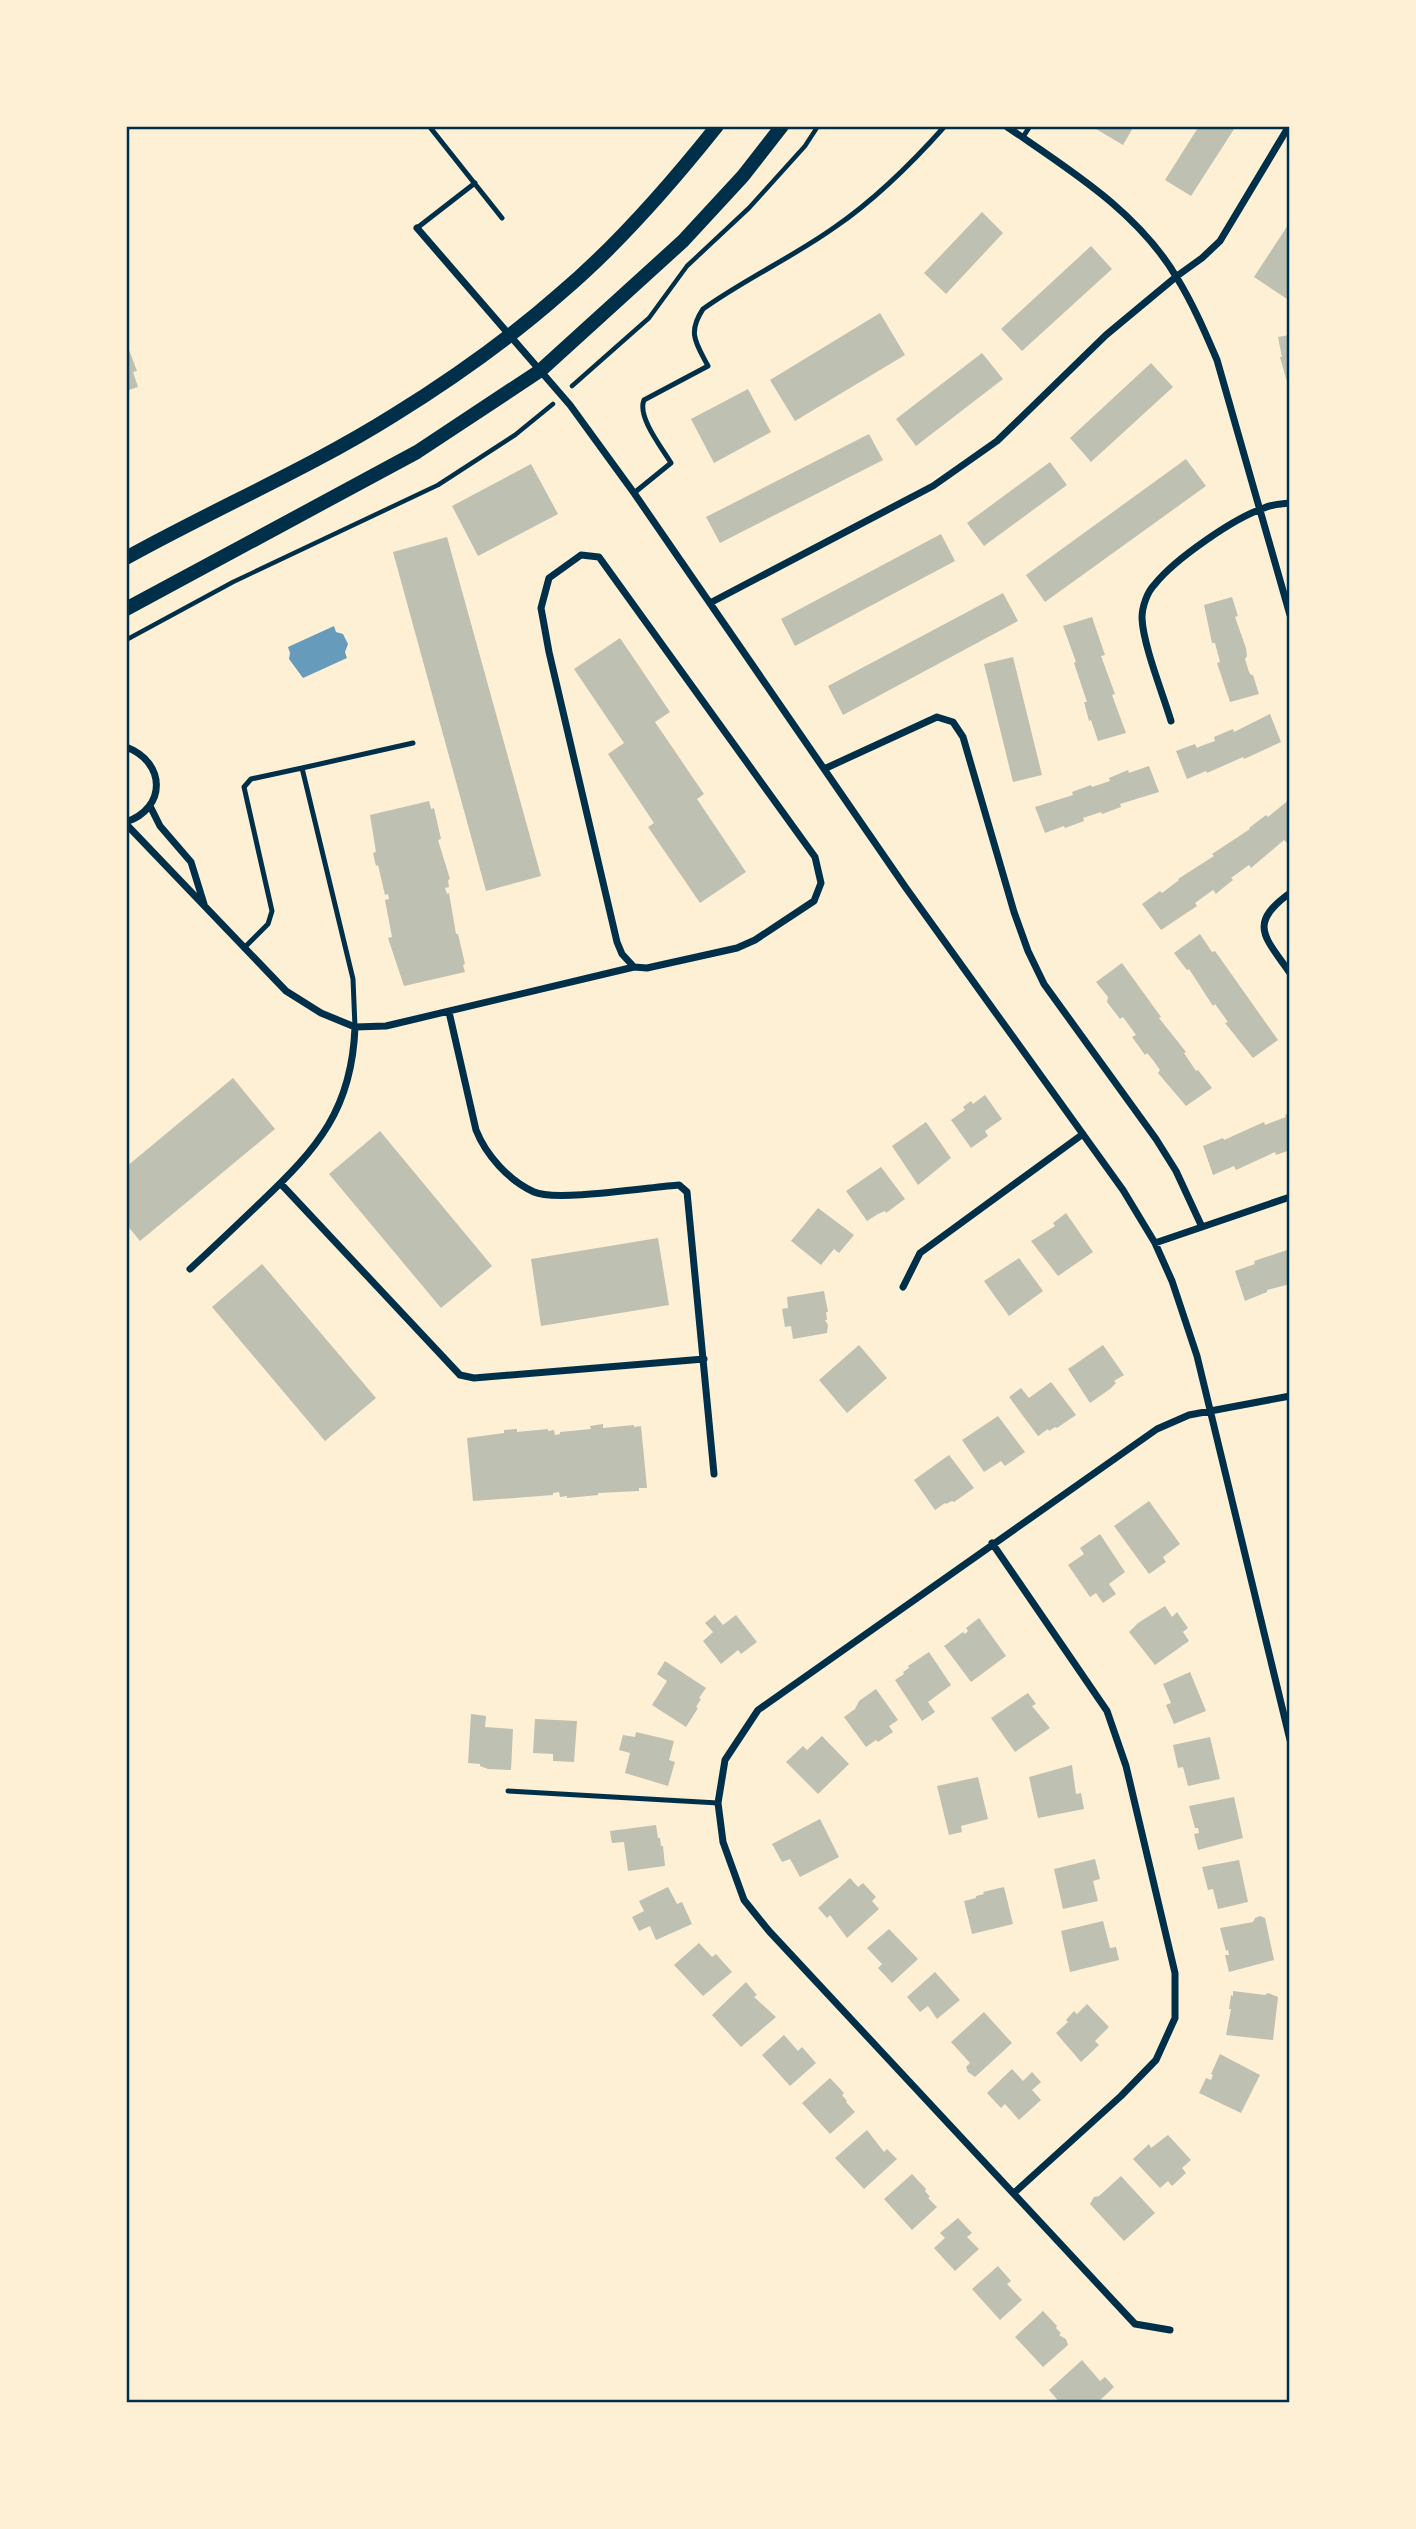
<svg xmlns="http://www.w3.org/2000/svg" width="1416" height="2529" font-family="'Exo 2',sans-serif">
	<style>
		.water { fill: #669bbc }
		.building { fill: #bec0b2 }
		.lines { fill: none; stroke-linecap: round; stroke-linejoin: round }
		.path { stroke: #003049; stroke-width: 4.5 }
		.service { stroke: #003049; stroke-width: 5 }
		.minor { stroke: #003049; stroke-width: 7 }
		.secondary { stroke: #003049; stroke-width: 14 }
		.neatline { fill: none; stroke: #003049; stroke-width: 2.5 }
	</style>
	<rect width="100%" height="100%" fill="#fdf0d5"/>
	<path class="water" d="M334 626 336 632 343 634 348 644 345 652 347 658 303 678 289 659 290 653 288 647Z"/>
	<path class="building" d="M1091 126H1134L1123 145Z
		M1199 126H1236L1191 196 1165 180Z
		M982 212 1003 233 946 294 924 273Z
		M1290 222V301L1254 277Z
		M1091 246 1112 269 1022 351 1001 329Z
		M880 313 905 355 795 421 770 380Z
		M1290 335V389H1289L1280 357H1282L1278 337Z
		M126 342 137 371 133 372 138 387 126 391Z
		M982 353 1003 379 916 446 896 419Z
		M1151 363 1173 387 1091 462 1070 438Z
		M748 389 771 432 714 463 691 419Z
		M869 434 883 460 720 543 706 517Z
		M1186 459 1206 486 1045 602 1026 575Z
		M1050 462 1067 485 984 546 967 523Z
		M531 464 558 514 478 556 452 506Z
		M941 534 955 561 795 646 781 619Z
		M447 537 541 876 486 891 393 552Z
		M1003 593 1018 621 843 715 828 686Z
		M1232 597 1238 616 1235 617 1246 648 1247 656 1245 659 1249 672 1251 675H1253L1259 694 1230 702 1217 663 1220 662 1215 643H1212L1204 605Z
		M1092 617 1105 655 1101 656 1115 694 1112 695 1126 733 1098 741 1091 720 1089 721 1084 702H1087L1074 663 1076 662 1063 626Z
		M620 638 670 712 655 722 704 794 697 799 746 872 700 903 648 827 654 823 608 754 624 743 574 669Z
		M1013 657 1042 775 1013 782 984 664Z
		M1270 714 1281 742 1244 759 1243 757 1207 773 1206 771 1187 779 1176 751 1195 744 1197 748 1201 746 1215 741 1214 737 1233 729 1234 732Z
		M1149 766 1159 792 1120 804 1121 807 1102 814 1101 812 1083 818 1084 821 1065 828 1064 826 1045 833 1035 807 1073 795 1072 792 1091 785 1092 787 1110 781 1109 778 1128 770 1129 773Z
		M1290 799V841L1287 843 1284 840 1251 868 1249 865 1231 878 1233 880 1218 892 1216 894 1213 890 1195 903 1197 906 1161 930 1142 904 1160 891 1162 893 1179 880 1178 879 1214 856 1212 854 1250 829 1249 828 1266 815 1268 817Z
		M429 801 431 809 434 808 441 839 438 840 450 879 448 880 449 887 445 888 447 894 449 893 456 934H458L465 964 463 965 465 972 404 986 388 938 392 937 385 900 389 899 388 894 385 895 378 865 376 866 373 853 376 852 370 815Z
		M1200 934 1212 952 1215 951 1278 1040 1253 1058 1225 1023 1228 1022 1215 1004 1213 1006 1189 969 1187 970 1174 953Z
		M1122 963 1161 1017 1159 1018 1186 1052 1184 1053 1196 1071 1198 1070 1212 1088 1186 1106 1158 1073 1160 1070 1153 1060 1147 1053 1145 1055 1132 1037 1136 1035 1123 1017 1120 1019 1107 1002 1108 997 1096 982Z
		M233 1078 275 1129 140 1241 126 1224V1167Z
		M985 1095 1002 1119 985 1131 988 1136 971 1148 951 1120 965 1110 963 1107 971 1101 973 1104Z
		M1290 1113V1150L1276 1155 1275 1152 1236 1170 1234 1166 1213 1175 1203 1146 1223 1138 1224 1140 1264 1122 1265 1125 1286 1117 1285 1115Z
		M926 1122 951 1158 918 1185 892 1146Z
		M380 1131 492 1266 441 1308 329 1174Z
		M881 1167 905 1199 886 1213 885 1211 878 1214 867 1221 846 1191Z
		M818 1208 854 1235 839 1253 834 1249 821 1265 791 1241Z
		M1066 1213 1093 1252 1058 1276 1031 1241 1055 1226 1053 1223Z
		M658 1238 669 1305 541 1326 531 1259Z
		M1290 1249V1284L1267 1290V1292L1245 1301 1235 1271 1255 1264 1254 1261Z
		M1019 1258 1043 1291 1009 1316 984 1281Z
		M262 1264 376 1398 325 1441 212 1307Z
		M824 1291 828 1312H826L827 1320H825L828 1325 827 1333 793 1339 791 1326 785 1327 782 1309 788 1308 787 1297Z
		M859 1345 887 1378 847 1413 819 1380Z
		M1103 1345 1124 1375 1114 1381 1116 1383 1110 1389 1090 1403 1068 1369Z
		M1051 1382 1076 1415 1057 1428 1055 1427 1049 1431 1048 1429 1038 1436 1009 1397 1021 1388 1029 1398Z
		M998 1416 1025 1452 1005 1466 1001 1461 984 1472 962 1440Z
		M603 1424V1428L634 1425V1427L641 1426 647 1488H639V1491L598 1493V1495L567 1498V1496L560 1497 559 1492 553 1493V1495L473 1501 467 1438 504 1433V1430L517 1429V1432L548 1429V1431L554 1430 555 1435 560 1434V1432L591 1429 590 1426Z
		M949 1455 974 1488 954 1502 952 1501 946 1504 945 1503 935 1510 914 1480Z
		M1149 1501 1180 1544 1163 1557 1166 1562 1149 1574 1114 1526Z
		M1100 1534 1125 1572 1109 1584 1116 1594 1103 1603 1096 1593 1090 1597 1068 1565 1084 1554 1080 1548Z
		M1165 1606 1172 1617 1177 1612 1188 1628 1183 1632 1189 1641 1155 1665 1129 1632 1138 1623Z
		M715 1615 723 1625 736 1615 757 1642 741 1654 738 1650 721 1664 703 1641 713 1632 705 1623Z
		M979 1618 1006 1656 971 1682 944 1646 963 1632 965 1634 968 1631 966 1628Z
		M929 1652 951 1685 928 1702 935 1712 922 1721 895 1680 904 1674 903 1672 909 1668 908 1666Z
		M665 1661 706 1688 699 1698 701 1699 696 1707 698 1708 686 1727 652 1705 667 1681 657 1674Z
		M1190 1672 1206 1711 1174 1724 1166 1705 1171 1703 1163 1684Z
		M876 1689 898 1720 889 1726 893 1732 878 1742 876 1740 866 1747 844 1717 855 1709 859 1701Z
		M1028 1693 1036 1704 1032 1706 1050 1728 1015 1752 991 1718Z
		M471 1714 486 1716 485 1727 513 1729 511 1770 488 1769 480 1766V1764L468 1763Z
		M535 1719 577 1721 574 1762 553 1761V1754L533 1753Z
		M636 1732 674 1741 669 1760 675 1762 668 1786 625 1773 630 1753 619 1750 623 1735 635 1737Z
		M822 1736 849 1764 818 1794 786 1762 803 1746 807 1750Z
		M1210 1737 1220 1779 1188 1786 1183 1767 1178 1768 1173 1745Z
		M1072 1765 1076 1794 1081 1793 1084 1809 1038 1818 1029 1777Z
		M978 1777 988 1819 961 1826 962 1832 949 1835 937 1786Z
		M1234 1797 1243 1838 1198 1850 1194 1834 1199 1833 1198 1828H1195L1189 1806Z
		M820 1819 839 1857 800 1877 790 1859 782 1862 772 1844Z
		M656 1825 658 1838H660L661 1846H663L665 1866 628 1871 624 1842 612 1843 610 1831Z
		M1095 1859 1100 1879 1093 1881 1098 1901 1063 1909 1054 1869Z
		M1239 1860 1248 1902 1218 1909 1213 1889 1208 1890 1202 1867Z
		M850 1878 858 1887 863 1883 876 1897 872 1901 879 1909 847 1938 830 1915 827 1918 818 1908Z
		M668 1887 677 1904 682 1902 692 1924 656 1940 650 1926 639 1931 632 1917 644 1911 639 1901Z
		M1004 1887 1013 1924 972 1934 964 1901 976 1898V1896L984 1894 983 1892Z
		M1260 1916 1265 1918 1274 1960 1229 1972 1225 1955H1229L1228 1950 1226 1951 1220 1928 1253 1922 1255 1918Z
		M1103 1921 1110 1948 1116 1947 1119 1960 1070 1972 1061 1931Z
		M889 1929 918 1959 892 1983 878 1968 882 1964 867 1948Z
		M699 1943 712 1957 716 1954 732 1972 703 1996 674 1965Z
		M935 1972 960 2000 937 2019 928 2006 920 2012 907 1997Z
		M746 1982 757 1995 754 1997 776 2017 741 2047 712 2015Z
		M1233 1991 1265 1995 1268 1993 1278 1997 1273 2040 1226 2035 1231 2009H1229L1231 1995 1233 1996Z
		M1087 2004 1109 2027 1095 2041 1099 2045 1081 2062 1056 2033 1068 2022 1066 2020 1074 2011 1077 2014Z
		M984 2012 1012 2043 975 2077 968 2072 966 2067 970 2063 951 2042Z
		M784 2035 798 2051 802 2047 816 2063 790 2086 762 2055Z
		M1220 2054 1260 2075 1241 2113 1199 2093 1206 2078 1211 2080 1213 2075 1211 2074Z
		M1012 2069 1023 2081 1032 2072 1041 2082 1032 2090 1041 2100 1019 2120 1005 2104 1001 2108 987 2093Z
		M830 2078 844 2093 842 2095 847 2101 846 2102 855 2112 830 2134 802 2103Z
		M867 2130 884 2152 887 2149 897 2159 864 2189 835 2158Z
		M1168 2135 1191 2160 1182 2168 1186 2173 1172 2186 1168 2181 1160 2188 1133 2159 1149 2144 1151 2148Z
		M912 2174 926 2189 925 2191 930 2197 928 2198 937 2207 912 2230 884 2199Z
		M1121 2176 1155 2213 1124 2241 1090 2204 1094 2197 1099 2196Z
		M958 2218 972 2233 967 2237 979 2249 955 2271 934 2248 945 2238 940 2233Z
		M998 2266 1011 2281 1007 2284 1022 2300 1000 2320 972 2289Z
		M1043 2311 1057 2326 1056 2328 1061 2333 1059 2335 1066 2339 1068 2345 1043 2367 1015 2337Z
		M1082 2360 1100 2381 1105 2377 1114 2387 1097 2403H1060L1049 2390Z"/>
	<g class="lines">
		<path class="path" d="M572 386 649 318 687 266 749 208 805 146 818 126
			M126 640 233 582 438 485 515 435 553 404"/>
		<path class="service" d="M429 126 502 218
			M1023 137 1030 126
			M417 228 475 183
			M634 493 671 463C662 448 637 417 644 400L708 366C696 343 687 333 703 309 745 279 793 257 835 227 876 199 912 163 945 126
			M302 768 413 743
			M244 948 268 924 272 911 244 787 251 779 302 768 353 979 355 1027
			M508 1791 718 1803"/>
		<path class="minor" d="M1006 126C1068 169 1138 211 1177 278 1193 304 1205 332 1217 360L1290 615
			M417 228 570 405 634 493 906 888 1123 1190 1155 1243 1172 1281 1197 1356 1290 1740
			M581 555 599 557 815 857 821 883 814 901 755 940 737 948 647 968 634 967 622 954 617 942 549 652 541 608 549 578Z
			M710 603 933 486 997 441 1106 335 1177 276 1202 258 1220 241 1289 126
			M1171 721C1163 694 1143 645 1142 618 1142 607 1147 592 1155 584 1175 559 1234 518 1264 508 1273 504 1281 504 1290 503
			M126 747C166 762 167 808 126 822
			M824 769 937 717 953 722 963 737 1014 912 1028 951 1044 984 1156 1139 1176 1171 1202 1227
			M150 806 160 826 191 862 204 904
			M126 824 286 991 321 1013 355 1027 386 1026 634 967
			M1290 893C1247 924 1265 937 1290 973
			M449 1012 476 1130C486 1155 508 1180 534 1192 555 1202 650 1187 679 1185L687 1192 714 1474
			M281 1184 460 1375 474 1378 704 1359
			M1155 1243 1290 1197
			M190 1269C214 1247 238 1224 261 1202 318 1148 352 1109 355 1027
			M903 1287 920 1253 1083 1134
			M992 1543 1107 1711 1126 1766 1175 1973V2018L1156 2060 1121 2096 1014 2193
			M1170 2330 1135 2324 769 1931 744 1900 723 1842 718 1803 725 1760 758 1710 1157 1429 1189 1415 1290 1396"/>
		<path class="secondary" d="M126 558C214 509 308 469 394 415 452 379 510 338 561 293 619 244 670 185 717 126
			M126 609 417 452 541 370 683 241 743 176 782 126"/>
	</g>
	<rect width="1416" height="2529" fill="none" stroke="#fdf0d5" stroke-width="256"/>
	<rect x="128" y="128" width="1160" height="2273" class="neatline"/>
</svg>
